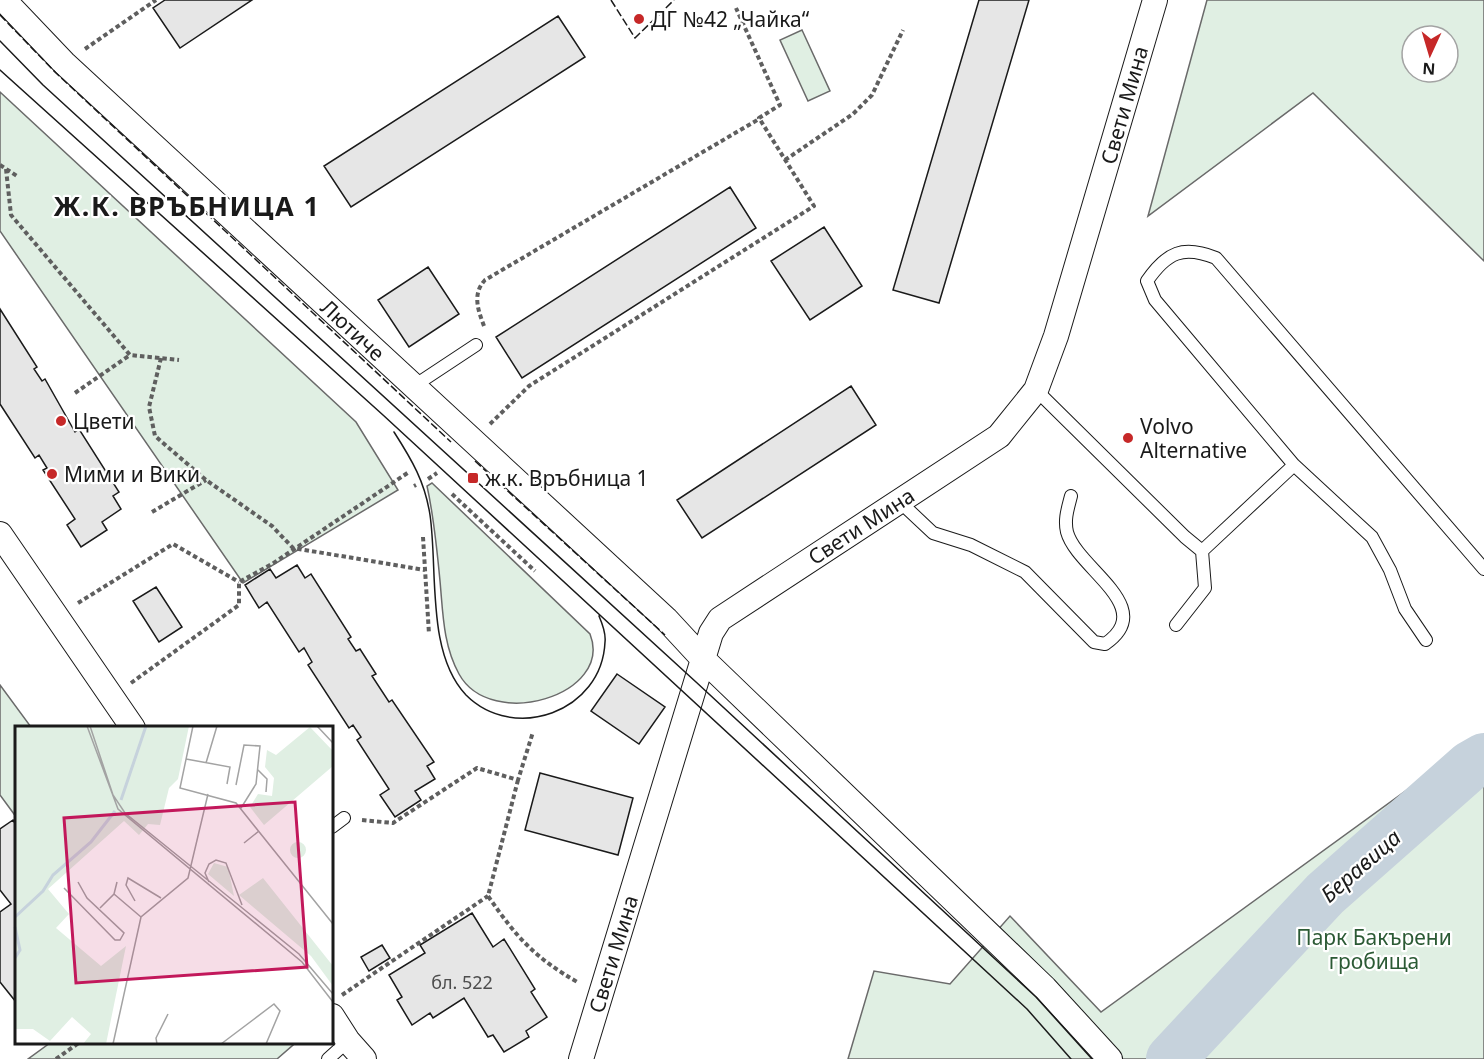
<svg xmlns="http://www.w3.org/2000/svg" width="1484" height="1059" font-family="'Noto Sans',sans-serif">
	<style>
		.green { fill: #e0efe3; stroke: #6a6a6a; stroke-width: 1.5; fill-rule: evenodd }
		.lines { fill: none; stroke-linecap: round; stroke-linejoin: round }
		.river { stroke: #c6d2dc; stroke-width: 50 }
		.building { fill: #e6e6e6; stroke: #1a1a1a; stroke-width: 1.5 }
		.service-casing { stroke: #1a1a1a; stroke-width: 14 }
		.minor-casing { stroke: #1a1a1a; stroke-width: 26 }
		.path { stroke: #5f5f5f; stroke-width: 4; stroke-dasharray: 4.5 3; stroke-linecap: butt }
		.service { stroke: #fff; stroke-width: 12 }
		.minor { stroke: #fff; stroke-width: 24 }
		.tram { stroke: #1a1a1a; stroke-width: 1.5 }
		.fence { stroke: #1a1a1a; stroke-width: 1.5; stroke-dasharray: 8 3; stroke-linecap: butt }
		.poi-dot { fill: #c62828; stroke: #fff; stroke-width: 2 }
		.labels { text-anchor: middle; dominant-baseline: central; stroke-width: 4.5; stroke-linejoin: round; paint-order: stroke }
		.number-label { font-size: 18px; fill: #4d4d4d }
		.poi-label { font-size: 21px; fill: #1a1a1a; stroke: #fff; text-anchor: start }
		.street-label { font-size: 21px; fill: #1a1a1a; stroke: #fff }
		.park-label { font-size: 21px; fill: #2b5a34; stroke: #fff }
		.water-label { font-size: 22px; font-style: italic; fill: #1a1a1a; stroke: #fff }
		.district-label { font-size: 27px; font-weight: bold; letter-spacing: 1.5px; fill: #1a1a1a; stroke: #fff }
		.inset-river { fill: none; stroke: #c6d2dc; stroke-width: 3 }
		.inset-road { fill: none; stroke: #a3a3a3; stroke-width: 1.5 }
		.view { fill: #c2185b; fill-opacity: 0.15; stroke: #c2185b; stroke-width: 3 }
		.inset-edge { fill: none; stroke: #1a1a1a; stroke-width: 3 }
	</style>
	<rect width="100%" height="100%" fill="#fff"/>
	<path class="green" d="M1207 0H1484V261L1313 93 1148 216ZM1412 36H1448V72H1412Z
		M802 30 830 91 808 101 780 40Z
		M0 92 356 422 398 490 243 583 0 231Z
		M432 483 590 634C614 695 491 732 459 674 443 645 443 613 440 581 437 549 434 517 427 486Z
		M0 685 31 727 16 728V812L14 814 0 795Z
		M1484 734V1059H848L874 971 950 984 1010 916 1101 1012Z
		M291 1042 293 1045 277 1059H28L50 1043Z"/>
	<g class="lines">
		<path class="river" d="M1171 1059 1325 894 1470 766 1484 758"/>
	</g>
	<path class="building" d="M165 0H252L180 48 153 8Z
		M979 0H1029L939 303 893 290Z
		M558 16 585 57 351 207 324 166Z
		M730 187 756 228 522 378 496 337Z
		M824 227 862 286 810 320 771 261Z
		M428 267 459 314 409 347 378 300Z
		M0 309 37 367 34 369 42 381 45 379 75 432 79 429 119 492 113 496 121 509 102 522 107 530 81 547 67 525 75 519 43 470 47 468 39 455 35 458 0 404Z
		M851 386 876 425 702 538 677 500Z
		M297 565 305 578 311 574 351 637 348 639 356 651 360 649 376 674 372 676 389 702 392 700 434 762 427 766 435 779 415 791 421 800 395 817 380 795 389 789 357 740 361 737 353 725 349 728 308 665 312 662 304 648 299 652 267 602 259 608 245 585 270 569 276 578Z
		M156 587 182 627 159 642 133 601Z
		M617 674 665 707 639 744 591 711Z
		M540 773 633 798 618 855 525 830Z
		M13 820 16 825V1002L0 982V912L11 904 0 890V829Z
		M472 913 493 947 504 939 535 989 531 992 547 1017 526 1031 529 1037 504 1052 493 1035 488 1037 464 998 433 1018 430 1013 412 1025 397 1000 402 997 389 975 425 953 420 945Z
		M382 945 390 958 369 971 361 957Z"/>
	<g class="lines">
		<defs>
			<path id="service" d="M414 386 476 345
				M1036 390 1185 537 1202 551 1205 588 1176 625
				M899 501 933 533 971 545 1025 572 1094 642 1105 644C1159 607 1077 569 1067 532 1064 519 1068 508 1071 496
				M1202 551 1294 465
				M1426 640 1405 609 1390 570 1372 537 1294 465 1155 300 1147 281C1167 252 1183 245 1216 258L1484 569
				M332 827 344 818
				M328 1059 348 1041"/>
			<path id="minor" d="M4 0 64 63 666 619 703 659 1045 988 1110 1059
				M0 534 133 728
				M332 1016 348 1041 364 1059
				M581 1059 711 633 720 619 999 436 1036 390 1056 336 1155 0"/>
		</defs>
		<use href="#service" class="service-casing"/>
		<use href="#minor" class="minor-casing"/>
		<path class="path" d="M85 49 156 0
			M785 160 853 114 872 95 903 30
			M0 165 17 176
			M6 169 11 215 130 355 179 360
			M484 326C478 310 472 294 485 280L759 119
			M161 358 149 407 155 436 206 480 272 526 293 548 425 570
			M75 393 130 355
			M490 424 529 386 814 206 759 118 780 105 736 8
			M428 479 437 473
			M414 486 416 485
			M452 494 535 571
			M152 512 206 480
			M423 537 429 634
			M78 603 173 544 239 582
			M131 683 239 605V582L272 564 409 472
			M518 780 488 896C517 938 535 958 579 983
			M362 820 393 823 477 768 518 780 533 732
			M342 995 488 896
			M56 1059 80 1042"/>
		<use href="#service" class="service"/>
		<use href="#minor" class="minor"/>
		<path class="tram" d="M0 41 43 85 696 682 1036 997 1092 1059
			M0 70 383 415 1027 1009 1071 1059
			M394 432C412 460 425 482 430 515 438 569 426 653 466 695 514 743 602 712 605 642 606 634 602 623 599 616"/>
		<path class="fence" d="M611 0 635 38 674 0
			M0 15 56 73 451 442
			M475 461 665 635"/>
	</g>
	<g class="poi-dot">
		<circle cx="639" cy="19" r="6"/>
		<circle cx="61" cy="421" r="6"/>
		<circle cx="1128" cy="438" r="6"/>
		<circle cx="52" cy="474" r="6"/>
		<rect x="467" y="472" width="12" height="12" rx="3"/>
	</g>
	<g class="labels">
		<g class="number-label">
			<text x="462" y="982">бл. 522</text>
		</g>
		<g class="poi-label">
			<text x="651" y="19">ДГ №42 „Чайка“</text>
			<text x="73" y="421">Цвети</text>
			<text x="1140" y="426">Volvo<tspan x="1140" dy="24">Alternative</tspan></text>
			<text x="64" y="474">Мими и Вики</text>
			<text x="485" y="478">ж.к. Връбница 1</text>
		</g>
		<g class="street-label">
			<text transform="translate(1124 105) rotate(-74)">Свети Мина</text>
			<text transform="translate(353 330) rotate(43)">Лютиче</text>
			<text transform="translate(861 526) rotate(-33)">Свети Мина</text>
			<text transform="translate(613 954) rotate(-73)">Свети Мина</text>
		</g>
		<g class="park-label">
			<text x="1374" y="937">Парк Бакърени<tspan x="1374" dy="24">гробища</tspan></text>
		</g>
		<g class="water-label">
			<text transform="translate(1360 865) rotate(-41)">Беравица</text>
		</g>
		<g class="district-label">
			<text x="187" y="205">Ж.К. ВРЪБНИЦА 1</text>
		</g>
	</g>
	<g transform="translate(15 726)">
		<rect width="318" height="318" fill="#fff"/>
		<path d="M0 0H174L163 53 154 62 145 99 133 98 124 109 109 95 33 163 54 188 41 202 86 240 111 220 91 318H68L76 308 57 291 35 315 18 303H0ZM295 1 318 25V40L249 99 235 81 243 68 257 70 259 52 250 41 252 24 261 29ZM275 124a8 8 0 1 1 16 0a8 8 0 1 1-16 0ZM199 137 213 141 219 170 193 148ZM248 152 318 240V260L296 230 224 169Z" fill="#e0efe3"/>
		<path class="inset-river" d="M106 74 131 0M0 191 28 165 38 149 76 116 100 85M0 201 5 224 0 232"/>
		<path class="inset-road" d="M72 0 103 83 287 236 318 276M75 0 98 69 110 87 284 228 318 268M178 0 165 62 221 77 318 198M302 0 318 17M171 33 215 41 212 58M191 37 202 0M243 44 252 53 251 66M221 59 229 19 245 20 241 58 226 82M229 117 244 105M194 156 190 147 194 138 201 134 211 137 227 179M49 162 100 214H105L109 207 72 172 63 156M99 168 126 191M120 175 111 159 113 152 146 172M85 182 99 168 102 156M98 318 126 191 173 152 193 68M142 318 141 312 153 288M206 318 259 278 265 285 251 318"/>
		<path class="view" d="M280 76 292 241 61 257 49 92Z"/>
		<rect width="318" height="318" class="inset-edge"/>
	</g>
	<g transform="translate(1430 54) rotate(184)"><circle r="28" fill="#ffffff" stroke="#a3a3a3" stroke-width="1.5"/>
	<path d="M0-4.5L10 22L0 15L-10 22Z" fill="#c62828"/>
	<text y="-9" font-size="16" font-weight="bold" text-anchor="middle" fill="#1a1a1a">N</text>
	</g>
</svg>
